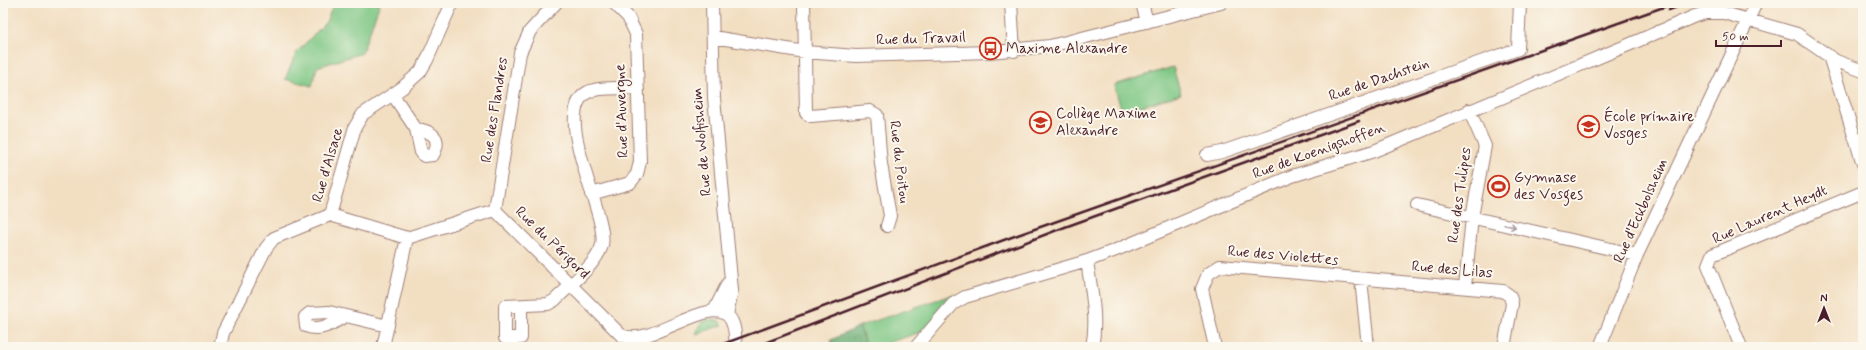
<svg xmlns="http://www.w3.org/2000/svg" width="1866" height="350" font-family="Mynerve,sans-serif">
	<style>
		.grass { fill: url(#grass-dots); stroke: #647257 }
		.forest { fill: url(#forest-crowns); stroke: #58654e }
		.green { fill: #7dc683; stroke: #647257 }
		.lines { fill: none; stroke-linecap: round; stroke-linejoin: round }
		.minor-casing { stroke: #9e7e76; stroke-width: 14 }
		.minor { stroke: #fff; stroke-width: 12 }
		.rail { stroke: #4a1f2b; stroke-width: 2.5 }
		.oneway { stroke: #ae9aa0 }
		.labels { text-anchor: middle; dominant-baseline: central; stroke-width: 4; stroke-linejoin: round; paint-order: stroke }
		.street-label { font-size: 15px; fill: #4a1f2b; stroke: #fbf7ec }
		.poi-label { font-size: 15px; fill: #4a1f2b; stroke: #fbf7ec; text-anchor: start }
	</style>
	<defs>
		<pattern id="grass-dots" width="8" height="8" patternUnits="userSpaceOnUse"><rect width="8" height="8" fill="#7dc683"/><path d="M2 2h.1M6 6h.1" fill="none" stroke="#68a06b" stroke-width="1.8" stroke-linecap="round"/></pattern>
		<pattern id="forest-crowns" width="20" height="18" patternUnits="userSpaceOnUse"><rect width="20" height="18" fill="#66ab71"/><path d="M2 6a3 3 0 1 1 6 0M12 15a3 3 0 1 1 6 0" fill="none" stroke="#568b5d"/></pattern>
	</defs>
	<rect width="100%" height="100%" fill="#fbf7ec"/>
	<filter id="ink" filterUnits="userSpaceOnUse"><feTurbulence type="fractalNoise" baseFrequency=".025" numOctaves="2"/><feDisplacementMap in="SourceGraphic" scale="8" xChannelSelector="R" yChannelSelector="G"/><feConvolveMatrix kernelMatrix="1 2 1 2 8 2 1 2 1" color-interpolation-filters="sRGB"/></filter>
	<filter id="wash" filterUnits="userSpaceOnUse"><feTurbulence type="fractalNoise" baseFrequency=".012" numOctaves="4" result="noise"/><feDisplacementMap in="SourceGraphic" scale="16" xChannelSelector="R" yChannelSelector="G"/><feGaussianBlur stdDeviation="0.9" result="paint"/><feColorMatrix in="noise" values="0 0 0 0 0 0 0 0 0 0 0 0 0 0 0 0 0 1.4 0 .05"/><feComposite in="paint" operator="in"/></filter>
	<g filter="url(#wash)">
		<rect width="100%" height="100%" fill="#f2dec1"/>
		<path class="grass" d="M710 319 720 321 723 325 696 334 701 322Z"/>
		<path class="forest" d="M860 326 866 347H833L831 340Z"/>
		<path class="green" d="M334 3H380L362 53 317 67 312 86 285 79 297 52 326 22Z
			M1173 67 1181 94 1122 112 1114 85Z
			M954 294 955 297 924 331 881 345V347H866L860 326Z"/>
	</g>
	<g filter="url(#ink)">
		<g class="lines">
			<defs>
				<path id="minor" d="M712 3 714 98 732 290 727 315
					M804 3 806 113 811 116 870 111 877 115 881 164 890 216 887 226
					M1011 3 1014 51
					M1142 3 1147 22
					M713 37 805 52 856 56 990 52 1050 46 1221 3
					M1829 56 1863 164
					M393 95 416 129 421 152 424 156 433 155C443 137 431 131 416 129
					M1207 155 1222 152 1518 49 1520 3
					M591 194 630 183 637 174 640 162 636 34 628 17 614 3
					M1417 205 1637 255
					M495 210 520 53 530 31 556 3
					M330 215 407 238 495 210 621 335C650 349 709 294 729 317 736 325 735 338 736 347
					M1087 261C1091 289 1098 319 1092 347
					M1361 279 1368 347
					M1465 287 1472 217 1485 146 1469 110
					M521 306V338H505V306L548 304 555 300C568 287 597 264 602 245 609 215 549 112 588 92 601 86 622 89 636 88
					M714 311 728 283
					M344 317C331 324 320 332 306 326L305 317 310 313 329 312 388 326
					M220 347 223 333 266 248 274 238 330 215 355 127 363 114 402 88 420 72 427 60 452 3
					M383 347 407 238
					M916 347 953 304 965 297 1087 261 1116 250 1292 176 1374 151 1633 43 1695 16 1706 13H1724L1797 34 1836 61 1863 71
					M1215 347 1202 289 1208 274 1220 266 1503 291 1510 296 1512 304 1504 347
					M1600 347 1637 255 1756 3
					M1741 347 1708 265 1712 255 1863 192"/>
			</defs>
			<use href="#minor" class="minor-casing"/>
			<use href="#minor" class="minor"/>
			<path class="rail" d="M1669 10 1688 3
				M715 347 1012 237 1675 3
				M754 347 1065 227 1359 121"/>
		</g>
		<defs><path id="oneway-shaft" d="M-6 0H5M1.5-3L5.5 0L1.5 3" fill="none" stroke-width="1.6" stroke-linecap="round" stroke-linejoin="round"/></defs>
		<use class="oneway" href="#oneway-shaft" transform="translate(1510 226) rotate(12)"/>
	</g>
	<defs>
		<symbol id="bus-ring" viewBox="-11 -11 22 22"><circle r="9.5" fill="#fbf7ec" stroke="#c8321e" stroke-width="1.5"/><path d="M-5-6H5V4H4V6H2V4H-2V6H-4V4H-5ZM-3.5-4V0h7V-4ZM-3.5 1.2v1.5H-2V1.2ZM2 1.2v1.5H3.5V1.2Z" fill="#c8321e"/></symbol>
		<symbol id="school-ring" viewBox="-11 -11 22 22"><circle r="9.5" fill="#fbf7ec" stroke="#c8321e" stroke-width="1.5"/><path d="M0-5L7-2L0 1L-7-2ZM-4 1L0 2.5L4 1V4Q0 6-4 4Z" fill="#c8321e"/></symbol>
		<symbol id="stadium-ring" viewBox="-11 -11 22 22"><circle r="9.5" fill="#fbf7ec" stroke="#c8321e" stroke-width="1.5"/><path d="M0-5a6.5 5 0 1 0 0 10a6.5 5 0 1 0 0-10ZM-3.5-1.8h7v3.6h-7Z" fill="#c8321e"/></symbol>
	</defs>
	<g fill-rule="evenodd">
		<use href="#bus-ring" x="978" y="36" width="25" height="25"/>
		<use href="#school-ring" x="1028" y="110" width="25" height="25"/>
		<use href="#school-ring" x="1576" y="114" width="25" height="25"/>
		<use href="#stadium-ring" x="1486" y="174" width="25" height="25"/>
	</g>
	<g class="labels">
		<g class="street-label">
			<text transform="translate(921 39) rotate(-2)">Rue du Travail</text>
			<text transform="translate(1379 80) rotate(-19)">Rue de Dachstein</text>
			<text transform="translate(495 110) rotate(-81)">Rue des Flandres</text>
			<text transform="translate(622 111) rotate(-92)">Rue d'Auvergne</text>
			<text transform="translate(702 142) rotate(-95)">Rue de Wolfisheim</text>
			<text transform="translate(1319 151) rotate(-20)">Rue de Koenigshoffen</text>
			<text transform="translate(899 162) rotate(83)">Rue du Poitou</text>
			<text transform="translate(328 165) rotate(-74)">Rue d'Alsace</text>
			<text transform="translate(1460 195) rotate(-82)">Rue des Tulipes</text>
			<text transform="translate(1641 211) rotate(-66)">Rue d'Eckbolsheim</text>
			<text transform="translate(1770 215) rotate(-24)">Rue Laurent Heydt</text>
			<text transform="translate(552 243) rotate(44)">Rue du Périgord</text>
			<text transform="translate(1283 256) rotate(5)">Rue des Violettes</text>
			<text transform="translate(1452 270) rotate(5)">Rue des Lilas</text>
		</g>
		<g class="poi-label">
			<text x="1006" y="49">Maxime Alexandre</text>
			<text x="1056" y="114">Collège Maxime<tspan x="1056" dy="17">Alexandre</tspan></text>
			<text x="1604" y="117">École primaire<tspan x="1604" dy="17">Vosges</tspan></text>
			<text x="1514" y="178">Gymnase<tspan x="1514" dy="17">des Vosges</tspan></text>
		</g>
	</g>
	<rect width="1866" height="350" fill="none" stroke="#fbf7ec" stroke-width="16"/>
	<g transform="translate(1824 308)" stroke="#fbf7ec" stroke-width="3" paint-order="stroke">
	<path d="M0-3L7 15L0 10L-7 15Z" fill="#4a1f2b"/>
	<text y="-6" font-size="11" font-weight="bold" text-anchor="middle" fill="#4a1f2b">N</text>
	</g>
	<path d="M1716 40v6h65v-6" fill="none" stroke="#4a1f2b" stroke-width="2"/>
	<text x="1722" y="40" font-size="12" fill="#4a1f2b" stroke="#fbf7ec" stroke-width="3" paint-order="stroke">50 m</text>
</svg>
